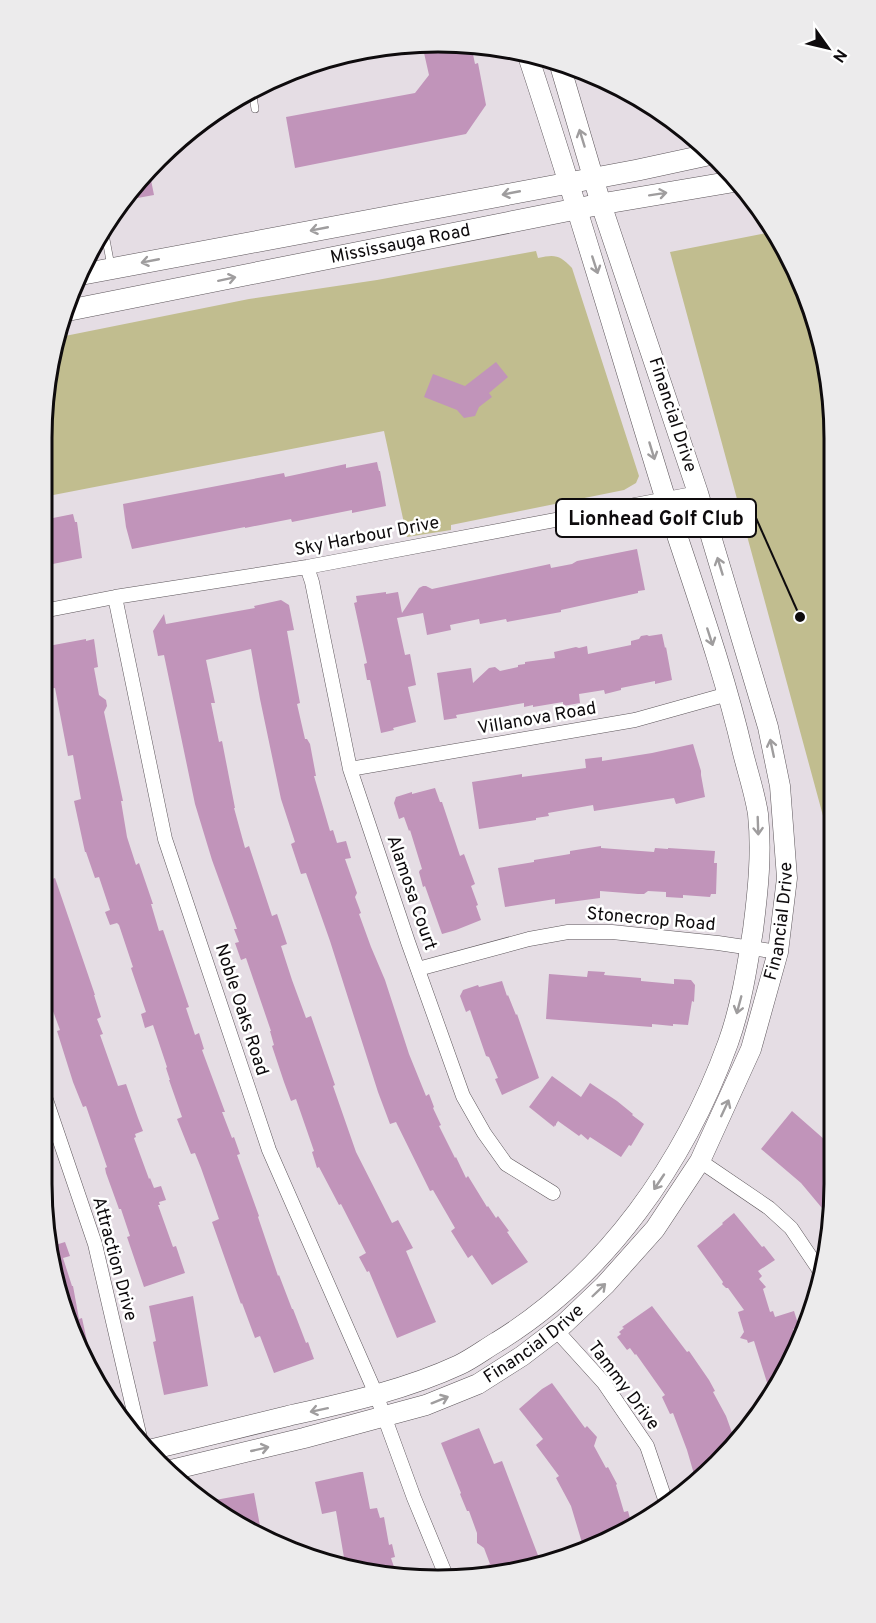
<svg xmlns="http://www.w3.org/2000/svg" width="876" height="1623" font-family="Overpass,sans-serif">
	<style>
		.green { fill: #c1bd8f }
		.building { fill: #c194ba }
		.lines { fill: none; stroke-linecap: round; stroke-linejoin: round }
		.lane-casing { stroke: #5d565b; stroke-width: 8 }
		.street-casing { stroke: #5d565b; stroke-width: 15 }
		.secondary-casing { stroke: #5d565b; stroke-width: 21 }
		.primary-casing { stroke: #5d565b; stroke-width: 22 }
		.lane { stroke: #fff; stroke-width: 7 }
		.street { stroke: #fff; stroke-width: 14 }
		.secondary { stroke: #fff; stroke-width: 20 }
		.primary { stroke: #fff; stroke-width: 21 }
		.oneway { stroke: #9f9d9e }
		.labels { text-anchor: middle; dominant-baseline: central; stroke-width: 5; stroke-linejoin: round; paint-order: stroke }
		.street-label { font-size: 18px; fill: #0e0b0d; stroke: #fff }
		.rim { fill: none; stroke: #0e0b0d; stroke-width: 3 }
		.leader { fill: none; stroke: #0e0b0d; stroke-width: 2 }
		.callout-dot { fill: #0e0b0d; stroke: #fff; stroke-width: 2 }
		.callout { fill: #fff; stroke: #0e0b0d; stroke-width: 2 }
		.callout-label { font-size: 20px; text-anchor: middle; font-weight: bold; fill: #0e0b0d }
	</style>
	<rect width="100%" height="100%" fill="#e5dde4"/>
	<path class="green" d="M772 232 804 287 831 386 832 849 670 252Z
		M536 251 538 258C555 254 560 255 572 268L639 476 636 483 624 490 451 525V530L407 537 384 431 43 497V412L55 338 249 299 377 280Z"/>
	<path class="building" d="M464 43 471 44 475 64 478 63 486 105 466 134 295 168 286 117 415 93 429 75 422 44Z
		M149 170 154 195 121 201 124 197Z
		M496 362 508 377 489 393 492 397 479 407 475 416 464 418 457 410 424 397 433 374 465 386Z
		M377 462 379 471H380L386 506 352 513V510L292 522 291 519 245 528V527L132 549 126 527 123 504 284 473 285 477 346 464V468Z
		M73 514 75 522H77L82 558 43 566V520Z
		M637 549 645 590 638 591V593L561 610V612L507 622 506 619 480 624 479 619 450 625 451 630 427 635 423 613 397 618 405 655 410 654 416 685 408 687 416 722 393 728 394 730 381 733 370 680H367L364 664 367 663 354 603 357 602 356 596 386 592V594L398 592 402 613 419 588 423 586H426L432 589 550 564 551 568 572 564 577 561Z
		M281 600 289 605 294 630 287 631 300 703 297 704 305 739H307L310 744 316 776H314L330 831 333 830 337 843 346 841 351 858 345 859 357 893 355 897 361 913 359 914 371 947 385 980 409 1054 426 1096 429 1094 434 1107 433 1108 441 1125 439 1126 455 1158 456 1157 466 1178 468 1176 487 1207 488 1206 496 1218 498 1216 509 1231 507 1232 528 1262 492 1285 472 1255 468 1258 451 1231 455 1228 433 1190 430 1191 396 1122 390 1124 378 1092 330 941 306 873 301 874 291 844 295 842 281 799 260 699 251 649 206 660 215 703H211L219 742 222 741 235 808H234L245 848 249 846 272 916 277 914 287 944 281 946 292 980 306 1018 311 1016 335 1085 333 1086 356 1152 392 1223 398 1220 413 1248 406 1251 436 1322 397 1338 369 1271 367 1272 359 1257 366 1253 341 1204 339 1205 319 1167 317 1168 312 1152 314 1151 296 1099 291 1101 284 1082 272 1046 274 1045 270 1031H271L246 958 241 960 235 943 239 942 234 929H237L212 860 195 804 164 655 158 656 153 631 164 614 166 624 255 608 254 606Z
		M662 634 665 648 666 647 672 680 655 684V681L621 688V690L605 694 604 690 579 694 580 703 563 706V702L533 707V705L524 707V703L456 715 457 718 444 720 437 673 471 668 473 683 489 668 495 667 500 671 518 667V665L525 664V662L555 658 554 652 576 647 579 648 587 646 588 654 631 645V641L639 639 641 636 647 635 649 636Z
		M86 639V641L94 639 98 667 94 668 99 695 106 700 107 706 104 712 123 801H121L127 837 136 865 139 863 153 904H151L159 931 163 930 189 1007 186 1008 195 1035 199 1033 204 1049 202 1050 225 1112H222L232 1138 234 1137 240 1154 237 1155 259 1216 258 1217 278 1276 279 1275 292 1309H293L306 1343 308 1342 314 1359 274 1373 260 1336 255 1338 242 1303 241 1304 236 1290 212 1222 219 1219 201 1168 195 1153 191 1154 177 1119 182 1117 169 1080H170L166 1068 167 1067 153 1025 145 1028 141 1014 146 1012 131 968 133 967 119 925 117 923 110 925 105 912 110 910 99 877 95 878 86 852H85L74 801 81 799 73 755 68 756 55 688 49 689 48 685 43 687V647Z
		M693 744 701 771V775L705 797 676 804 674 798 594 811 593 805 548 813 549 816 536 818V820L479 829 472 782 522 774V777L586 768 585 759 602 757V761L652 753Z
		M435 788 440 802H442L460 856 464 854 475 884 471 886 478 905 476 906 481 920 456 930 442 934 425 886 423 887 419 872 420 870 422 869 410 830 409 831 404 817 399 819 394 803 396 797 412 792V794Z
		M601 846V848L654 852 655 848 668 849V848L715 851 714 863H717L716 894H711L710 897 683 895V898L666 897V892L648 891 644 894H638L600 891V898L555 904V899L505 907 498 868 534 862V860L570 854V851Z
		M55 878 95 995H94L101 1017 97 1019 103 1034 100 1035 118 1086 126 1084 138 1118 143 1131 135 1134 136 1137 134 1138 149 1179 150 1178 154 1188 161 1186 166 1200 159 1202 160 1205H158L173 1247 176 1246 185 1273 144 1287 127 1237 130 1236 121 1209H119L106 1173 105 1168 107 1167 86 1106 83 1107 73 1082 57 1031 60 1030 50 1003 47 1004 42 989V883Z
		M588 971 605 972 604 975 641 978V981L674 984V979L691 980 695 985 694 1002 692 1001 688 1025 673 1024V1026L652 1024V1027L546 1019 549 974 587 977Z
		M502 981 507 996 508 995 516 1015 517 1014 539 1078 502 1095 495 1079 498 1078 489 1057 486 1056 470 1010 466 1012 460 996 463 990 478 985 479 987Z
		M552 1076 581 1097 590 1083 617 1101 633 1114 632 1115 644 1124 631 1146 629 1145 621 1157 590 1137 588 1140 581 1134 579 1136 558 1121 556 1124V1126L555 1125 554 1127 529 1107Z
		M792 1111 833 1147V1211L832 1220 801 1183 761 1149Z
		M734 1213 762 1247 764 1246 775 1260 758 1271 762 1276 759 1279 766 1287 763 1289 770 1312 773 1311 775 1317 794 1311 799 1327 793 1329 798 1346 793 1360 770 1392 754 1341 748 1343 747 1340 740 1338 744 1332 738 1312 744 1310 728 1288H726L722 1284 723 1282 697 1246 723 1224 722 1223Z
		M65 1242 70 1256 63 1258 72 1286H73L79 1319 82 1318 90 1355 87 1357 63 1313 52 1246Z
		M193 1296 208 1386 164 1395 153 1342 156 1341 149 1306Z
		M652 1306 687 1352 689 1351 709 1380 715 1391 713 1392 726 1416 735 1441 718 1465 696 1481 687 1450 673 1413 670 1414 662 1397 665 1395 636 1354 635 1355 630 1348 627 1350 617 1337 621 1334 619 1332 624 1328 622 1327Z
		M552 1383 585 1428 587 1426 597 1437 594 1446 606 1468 608 1467 617 1484 616 1485 624 1512 628 1511 632 1526 613 1540 592 1548 590 1543 583 1546 571 1506 556 1478 559 1476 536 1445 543 1439 519 1409 542 1389Z
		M479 1428 494 1464 502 1461 539 1558 534 1560 537 1568 468 1580 466 1574 490 1564 484 1548 477 1543V1533L469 1511H467L460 1494 461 1493 441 1443Z
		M360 1472H363L370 1509 377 1508 380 1518 384 1517 389 1545 392 1544 395 1557 391 1558 396 1573 346 1569 336 1511 322 1514 315 1482Z
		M254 1493 260 1526 249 1528 218 1514 204 1502Z"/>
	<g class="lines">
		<defs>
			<path id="lane" d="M252 90 255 109
				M104 229 111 266"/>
			<path id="street" d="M307 567 312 582 350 769 408 942 463 1096 484 1133 506 1164 553 1193
				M115 597 165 839 269 1150 376 1394 414 1498 447 1578
				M43 611 115 597 307 567 698 493
				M350 769 635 720 728 694
				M418 969 529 939 568 932H612L718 943 778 952
				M42 1088 95 1244 141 1442
				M700 1161 769 1208 791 1228 818 1268 822 1280
				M556 1330 604 1383 647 1446 666 1502"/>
			<g id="secondary">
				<path d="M149 1450C195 1439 242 1427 288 1416 345 1403 405 1390 459 1365 472 1359 485 1349 497 1342 606 1275 685 1162 728 1043 741 1007 747 968 753 930 758 891 762 853 758 814 755 794 748 773 743 753 725 675 698 599 673 523 624 366 579 209 527 53"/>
				<path id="s1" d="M171 1470 304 1438 426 1405 478 1384 522 1356 564 1324 605 1285 655 1229 700 1161 751 1049 778 952 787 878 780 786 768 727 698 493 601 204 559 62"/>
			</g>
			<g id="primary">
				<path d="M78 275 638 170 712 154"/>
				<path id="s2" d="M65 311 601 204 737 181"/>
			</g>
		</defs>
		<use href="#lane" class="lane-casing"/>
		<use href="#street" class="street-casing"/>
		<use href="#secondary" class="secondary-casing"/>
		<use href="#primary" class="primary-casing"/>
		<use href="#lane" class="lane"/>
		<use href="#street" class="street"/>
		<use href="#secondary" class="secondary"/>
		<use href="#primary" class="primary"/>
	</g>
	<defs><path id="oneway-shaft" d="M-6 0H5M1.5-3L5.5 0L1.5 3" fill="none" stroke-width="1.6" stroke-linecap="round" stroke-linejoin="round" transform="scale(1.5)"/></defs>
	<g class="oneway">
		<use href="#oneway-shaft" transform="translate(582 138) rotate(-107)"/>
		<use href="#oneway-shaft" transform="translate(511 193) rotate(169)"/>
		<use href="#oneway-shaft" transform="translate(658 194) rotate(-9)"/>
		<use href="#oneway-shaft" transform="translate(319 229) rotate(169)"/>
		<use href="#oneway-shaft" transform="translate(150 261) rotate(169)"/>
		<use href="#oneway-shaft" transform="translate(595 265) rotate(72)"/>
		<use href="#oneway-shaft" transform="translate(227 279) rotate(-12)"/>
		<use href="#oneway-shaft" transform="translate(652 451) rotate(73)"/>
		<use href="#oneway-shaft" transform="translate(720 566) rotate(-107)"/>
		<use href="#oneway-shaft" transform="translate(710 637) rotate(72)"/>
		<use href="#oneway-shaft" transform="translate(772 748) rotate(-102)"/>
		<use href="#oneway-shaft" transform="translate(758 826) rotate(88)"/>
		<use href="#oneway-shaft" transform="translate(739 1005) rotate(105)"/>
		<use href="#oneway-shaft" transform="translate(725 1108) rotate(-65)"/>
		<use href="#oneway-shaft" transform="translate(659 1182) rotate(124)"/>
		<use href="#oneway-shaft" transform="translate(599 1290) rotate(-44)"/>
		<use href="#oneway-shaft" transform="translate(440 1400) rotate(-22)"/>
		<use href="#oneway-shaft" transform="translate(319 1410) rotate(168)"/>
		<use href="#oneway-shaft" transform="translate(260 1449) rotate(-13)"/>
	</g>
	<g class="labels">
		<g class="street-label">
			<text stroke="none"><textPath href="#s2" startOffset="342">Mississauga Road</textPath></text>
			<text transform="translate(672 415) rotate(72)">Financial Drive</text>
			<text transform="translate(367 537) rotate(-11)">Sky Harbour Drive</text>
			<text transform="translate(537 719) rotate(-10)">Villanova Road</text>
			<text transform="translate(411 893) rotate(71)">Alamosa Court</text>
			<text transform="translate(651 920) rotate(5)">Stonecrop Road</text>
			<text stroke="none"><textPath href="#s1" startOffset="892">Financial Drive</textPath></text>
			<text transform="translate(241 1010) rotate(72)">Noble Oaks Road</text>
			<text transform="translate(114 1259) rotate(75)">Attraction Drive</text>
			<text stroke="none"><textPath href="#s1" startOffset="388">Financial Drive</textPath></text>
			<text transform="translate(623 1386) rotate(53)">Tammy Drive</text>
		</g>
	</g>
	<path d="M0 0H876V1623H0ZM438 52H438A386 386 0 0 1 824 438V1184A386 386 0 0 1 438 1570H438A386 386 0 0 1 52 1184V438A386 386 0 0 1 438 52Z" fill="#ecebec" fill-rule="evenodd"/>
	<path class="rim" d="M438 52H438A386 386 0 0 1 824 438V1184A386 386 0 0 1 438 1570H438A386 386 0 0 1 52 1184V438A386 386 0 0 1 438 52Z"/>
	<path class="leader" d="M800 617L756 518"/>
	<circle class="callout-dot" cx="800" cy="617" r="6"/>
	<rect class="callout" x="556" y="499" width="200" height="38" rx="6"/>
	<g class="callout-label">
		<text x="656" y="525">Lionhead Golf Club</text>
	</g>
	<g transform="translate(828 48) rotate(124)" stroke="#ffffff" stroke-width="4.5" paint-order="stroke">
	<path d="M0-4.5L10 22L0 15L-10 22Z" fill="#0e0b0d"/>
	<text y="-9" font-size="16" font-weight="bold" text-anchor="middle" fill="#0e0b0d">N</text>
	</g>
</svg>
